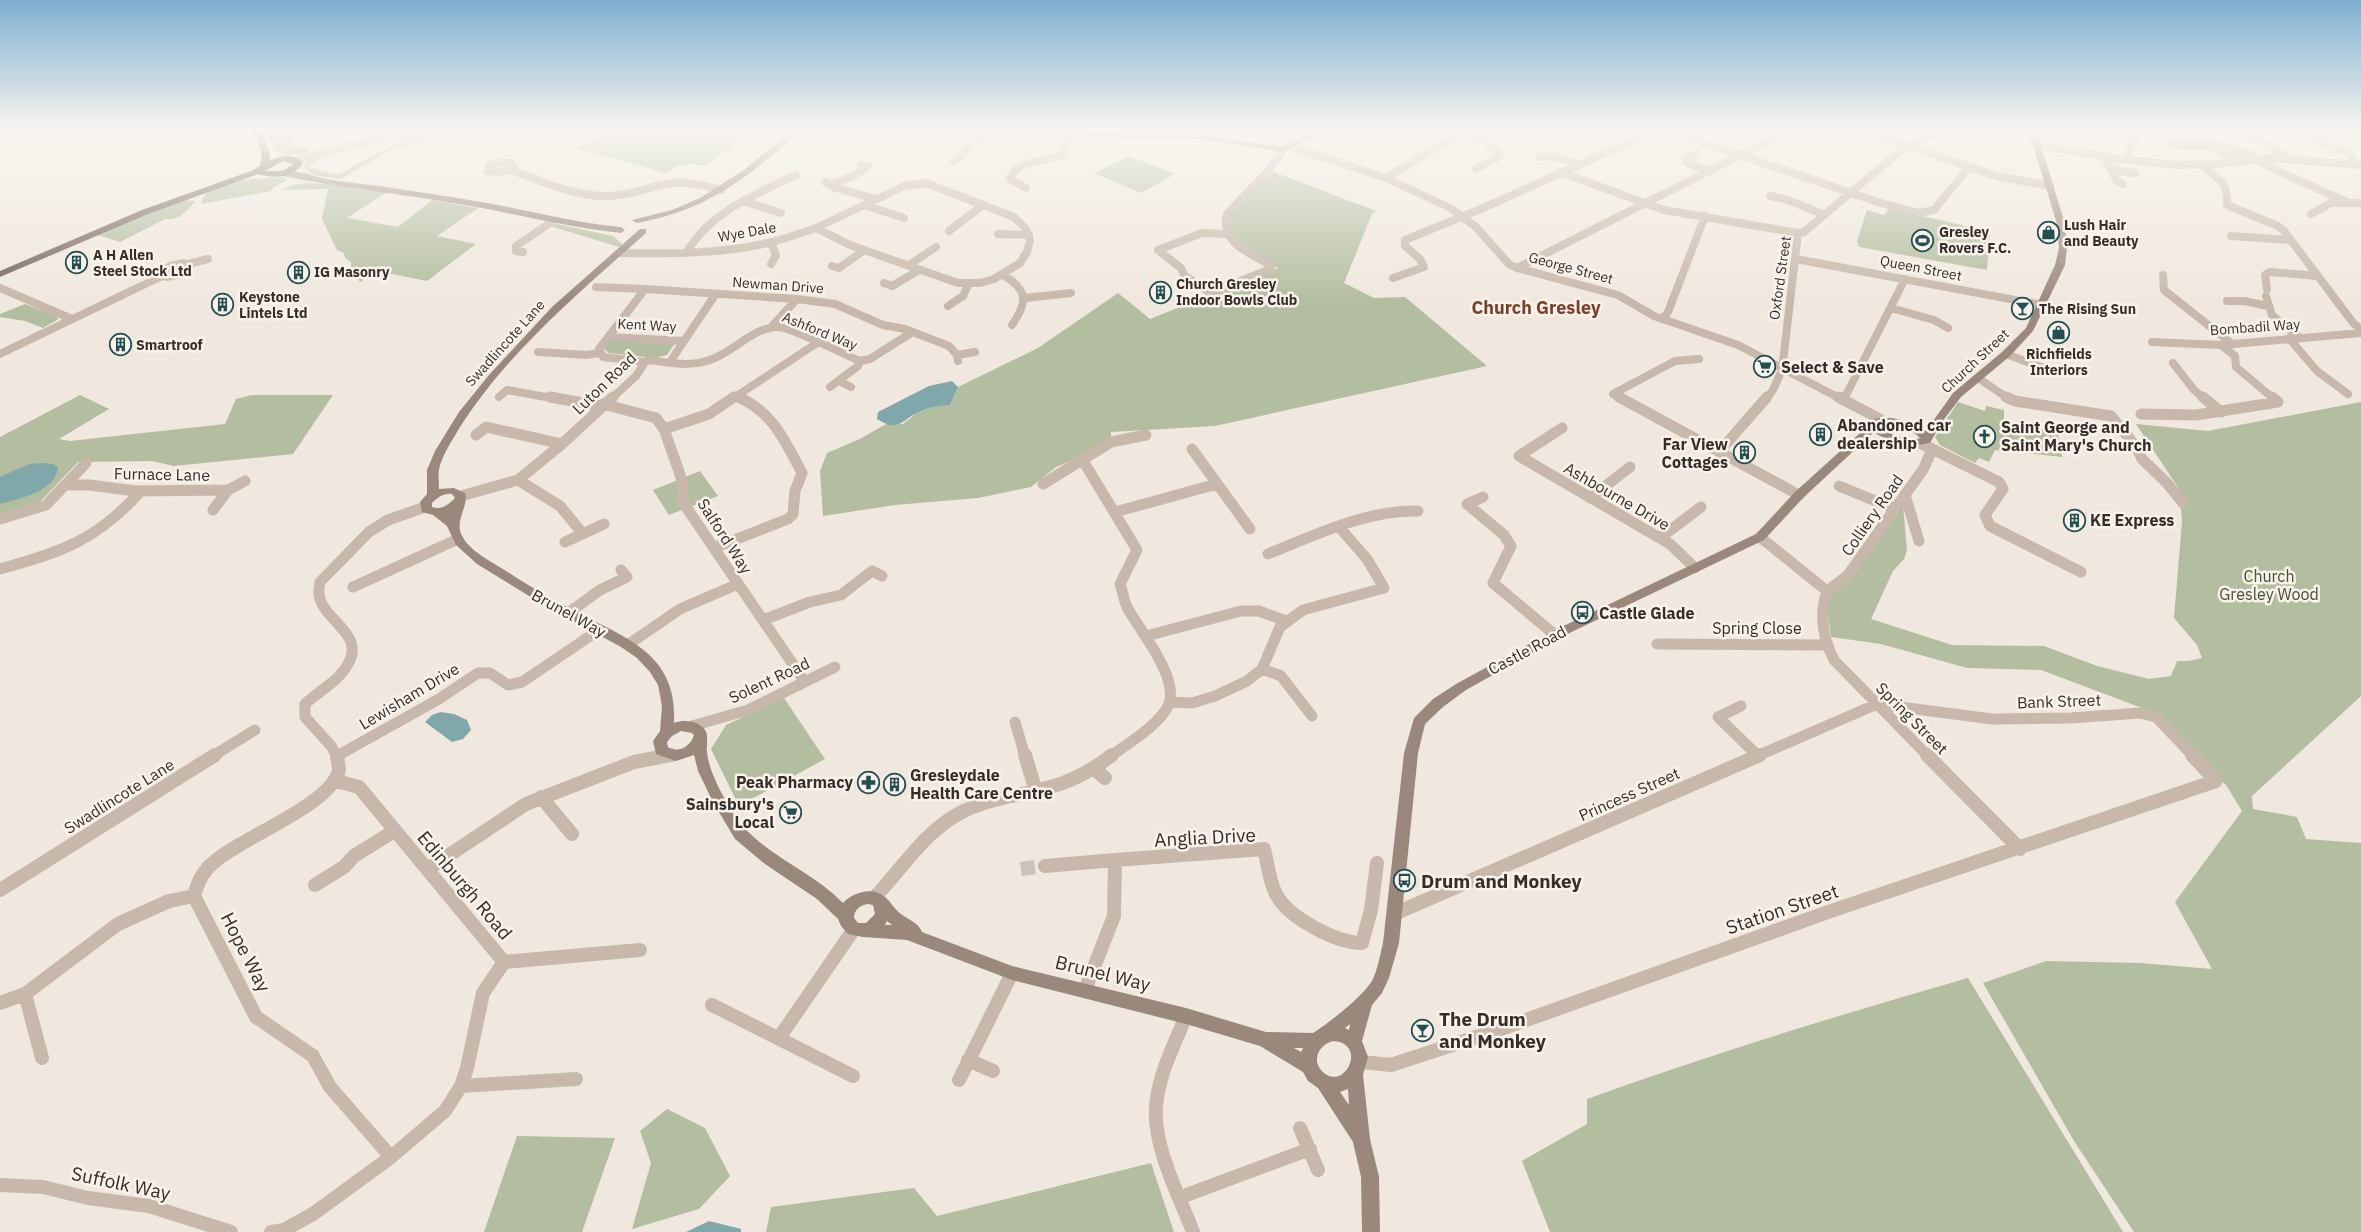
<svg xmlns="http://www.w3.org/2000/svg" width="2361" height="1232" font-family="'IBM Plex Sans',sans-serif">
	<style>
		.green { fill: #b3bd9f }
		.water { fill: #80a8aa }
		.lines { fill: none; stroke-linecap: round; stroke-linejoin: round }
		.street-tunnel { stroke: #cbc3ba; stroke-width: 14; stroke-dasharray: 14 8; stroke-linecap: butt }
		.street-far2 { stroke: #c7b8ab; stroke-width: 8 }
		.street-far1 { stroke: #c7b8ab; stroke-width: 11 }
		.street { stroke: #c7b8ab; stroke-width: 14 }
		.secondary { fill: #9a887d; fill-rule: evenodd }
		.primary { fill: #75655c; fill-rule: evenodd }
		.labels { text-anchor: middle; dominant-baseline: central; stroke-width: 5; stroke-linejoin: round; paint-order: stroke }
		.far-poi-label { font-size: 14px; font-weight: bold; fill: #352d29; stroke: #f8f2ea; text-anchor: start }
		.far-street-label { font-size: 14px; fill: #352d29; stroke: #f8f2ea }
		.poi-label { font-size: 16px; font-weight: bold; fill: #352d29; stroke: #f8f2ea; text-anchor: start }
		.street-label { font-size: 16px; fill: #352d29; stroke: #f8f2ea }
		.park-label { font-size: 16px; fill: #445130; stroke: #f8f2ea }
		.far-district-label { font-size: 18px; font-weight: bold; fill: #7b3f2b; stroke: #f8f2ea }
		.near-street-label { font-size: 19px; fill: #352d29; stroke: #f8f2ea }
		.near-poi-label { font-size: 19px; font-weight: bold; fill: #352d29; stroke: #f8f2ea; text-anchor: start }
	</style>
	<rect width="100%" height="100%" fill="#f0e8de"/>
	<path class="green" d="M266 129H287L297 149 306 147 308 152C279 158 276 157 266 129Z
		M452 129H479L447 135 390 150 341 179 314 175 305 168V165L311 159 325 156 306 167 339 175 373 155 403 141 404 140 401 136 409 133 414 139Z
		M611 129H740L746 130 749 134 706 165C687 165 683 161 666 173L578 148Z
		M2167 137C2198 142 2231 135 2258 155L2225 159 2209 150H2179L2169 145Z
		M1129 156 1175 174 1141 193 1094 173Z
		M1269 170 1376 211 1372 214 1344 283 1374 298 1405 297 1487 366 1215 426 1111 432V444L1056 467 1031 487 978 498 895 505 823 516 820 471 827 453 860 439 886 424H903L917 413 936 405H950L958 387 1038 348 1118 293 1150 319 1278 268 1234 244 1223 222Z
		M281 177 287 180 274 187 271 191 201 204C203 199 205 193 209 191 228 178 260 179 281 177Z
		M309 183 362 187 355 189 387 192 347 218 398 227 432 200 478 208 437 236 476 244 427 281 377 271 360 282 351 269V262L345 258 344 253 337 250 322 219 328 189 281 190 292 185Z
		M181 200 195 201C188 211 178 221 165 219L120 242 94 234Z
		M1889 208 1990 232 1987 270 1859 247 1857 241 1867 210 1884 215Z
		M557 224 613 236 622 244 619 251 595 268 618 251 619 247 550 226Z
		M25 304 58 317 57 320 43 328 25 321 0 317V314Z
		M611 339 675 343 667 355 655 358 609 353 604 349Z
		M80 395 109 409 59 439 70 441 225 424 236 399 252 395H333L293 454 174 466 152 461 78 462 39 503 0 514V437Z
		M1958 402 1985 411 1986 406 2004 410V420L2058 433 2062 457 1995 450 1989 462 1979 458 1975 463 1940 445 1935 437Z
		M2361 402V696L2252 796 2253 809 2297 817 2306 839 2361 843V1232H2134L2074 1141 1983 983 2046 961 2140 963 2212 969 2175 902 2242 811 2226 785 2158 714 2041 670 1967 668 1881 644 1831 637 1827 609 1831 593 1903 505 1907 550 1904 559 1893 571 1871 619 1952 645 2044 646 2097 666 2149 679 2171 676 2177 661H2188L2202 658 2197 645 2174 618 2182 521 2179 489 2136 424 2208 431Z
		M700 471 718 496 669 515 653 490Z
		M784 698 825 759 739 806 711 749 726 725Z
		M1968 978 2123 1232H1550L1522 1161 1587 1124V1099C1712 1054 1839 1015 1968 978Z
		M667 1109 705 1128 730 1176 699 1209 632 1229 651 1163 640 1131Z
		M517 1136 615 1138 582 1232H484Z
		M1151 1163 1174 1232H766L771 1207 914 1188 937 1216Z"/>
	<path class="water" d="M952 381 958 387 950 405C938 405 930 407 919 412 901 420 899 433 877 419L878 412 929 386Z
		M44 463 53 464 58 467C57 491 18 499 0 504V477L29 464Z
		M441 712 454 714 467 720 471 730 463 739 452 742 425 722 432 715Z
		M709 1221 741 1229V1232H686Z"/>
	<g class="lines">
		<path class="street-tunnel" d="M1021 869 1045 866"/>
		<path class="street-far2" d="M1291 129 1312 136
			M1663 129 1881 203 1919 213 1934 210 1969 167
			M1859 129 1996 176 2050 186
			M2227 129 2261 141 2288 158
			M0 133 14 129
			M1463 133 1485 141 1500 156 1476 169
			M2308 135 2349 154 2355 164
			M2036 145 2120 159 2177 165 2216 164 2271 158 2361 165
			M1292 147 1386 178 1450 208 1476 227 1509 264 1517 268 1618 295 1654 316 1738 345 1841 399
			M1696 154 1686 159V162L1709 171
			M2104 156 2117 181 2123 184
			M1539 157 1554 156 1577 164
			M2257 159 2278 171 2347 202
			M296 160 412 130
			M2129 160V152L2134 140
			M954 161 974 144 983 131
			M500 162 511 163 513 166 502 172 488 171 489 166Z
			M2201 165C2218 179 2229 182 2227 205L2278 226 2284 231 2354 324 2361 329
			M510 170C541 180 574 197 607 196 630 196 652 185 675 183 691 182 706 186 721 190
			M2112 170 2135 173
			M1560 172 1664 210 1798 233
			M1386 178 1468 129
			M825 182 836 188 876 199
			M926 183 1014 217 1026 229 1030 240 1027 252 1020 263 994 279 980 283H958L850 245 816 228 904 186Z
			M831 185 853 176 868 166 861 165
			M1026 188 1010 179C1018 158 1043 163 1061 155L1068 135
			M1770 196 1785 199 1823 214
			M743 201 781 213
			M864 205 904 218
			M2311 214 2331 203H2361
			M949 231 983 205
			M998 234 1029 235
			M1225 234 1202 233 1158 250 1181 268 1184 275 1210 293 1268 270 1271 267 1269 264C1248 253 1220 242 1227 214L1269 170 1283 150
			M2231 236 2291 240
			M771 242 776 255 771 264
			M523 252 516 251V246L553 221
			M687 252C710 212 756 194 796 175
			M619 253C670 254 722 254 772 242 787 238 801 233 816 228
			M1796 259 2042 305
			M184 263 190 266 182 274 166 277 160 273 170 266Z
			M188 264 208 259
			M909 265 936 247
			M832 266 839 268 863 251
			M1517 268 1792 129
			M2163 275 2164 290 2232 344
			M1005 276C1029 291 1027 303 1012 325
			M1393 278 1424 267 1420 259 1405 246V240L1483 208 1659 129
			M884 283 892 286 919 270
			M596 287 645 289
			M0 288 72 319
			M2267 289 2265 275 2270 272 2318 276
			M2266 296 2272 315 2300 338
			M1025 298 1071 293
			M2227 301H2244L2268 306
			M948 306 963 296 968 285
			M1891 308 1934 320 1948 328
			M1662 319 1668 312 1705 216
			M772 326 797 299
			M609 337 684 341
			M2289 338 2317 371 2348 394
			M2152 342 2221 345 2361 333
			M2221 345 2235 356 2236 367 2274 399
			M538 352 587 355 599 353
			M0 354 162 276
			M2006 354 2041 367 2064 372
			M957 355 975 352
			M645 362 603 357 599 349 645 289 797 299 835 304 883 325 905 329 949 346 957 355 958 361
			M670 362 715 295
			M2173 363 2194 390 2205 399
			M1978 378 2009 399
			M839 381 851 387
			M830 387 858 366 860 361
			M499 397 507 390 557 399
			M737 397 741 399
			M611 399 636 376 645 362 649 360C669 363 690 367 710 360 734 352 753 327 778 327 791 327 845 355 860 361L870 359 911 333
			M732 399 817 343
			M1621 399 1613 394 1675 361 1699 359
			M1766 399 1773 390 1782 370 1798 233 1804 232 1906 146 1939 134 1973 129
			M1844 399 1905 279"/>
		<path class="street-far1" d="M550 397 601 406
			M1619 397 1799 495
			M1838 397 1880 419
			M2006 397 2015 401 2111 416 2137 448 2142 459 2167 483 2183 503
			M2203 397 2221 412
			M1843 400 1844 397
			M603 404 656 418 664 429 683 483 684 504 805 682
			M2141 414 2196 415 2278 402 2272 397
			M1562 428 1519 456 1670 544 1695 568
			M664 429 709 414 734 397
			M476 435 486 427 562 444
			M1920 443 1999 482 2003 489 1985 515 1990 526 2081 572
			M1192 449 1250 529
			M1719 452 1767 397
			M1082 459 1137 550 1120 584C1123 592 1124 602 1128 609 1141 632 1181 680 1168 706 1159 725 1127 744 1111 756
			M518 480 560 506 583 534
			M1043 484 1111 442 1146 435
			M66 485H90L135 491 228 490 213 510
			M1839 486 1895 509
			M228 490 245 481
			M1905 495 1919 541
			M461 496 518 480 562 444 613 397
			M1483 497 1467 504 1504 535 1511 546 1493 583 1555 635
			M1590 498 1630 467
			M1115 512 1217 484
			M0 519 46 505 86 463
			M1760 537 1827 591
			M1660 538 1701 507
			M565 542 604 524
			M714 548 788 519 793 514 795 491 802 473C784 440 774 413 738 397
			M1268 554C1313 536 1369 509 1418 511
			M0 569C62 552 97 540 141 491
			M353 587 458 539
			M1827 591C1819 615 1822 637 1834 660L1928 756
			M1827 591 1848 575 1924 468 1932 449
			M567 614 600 590 627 577 621 570
			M763 620 810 602 841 595 872 571 882 576
			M1146 636 1241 611H1259L1286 621
			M629 644 680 609 738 584
			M1657 644 1827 645
			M1262 669 1281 676 1312 716
			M1170 702 1192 703 1215 696 1247 681 1262 669 1280 627 1303 610 1384 588 1367 559 1340 528
			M1741 706 1718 717 1757 755
			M1015 722 1025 756
			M692 726 748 710 835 667
			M213 756 255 730
			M337 756 439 699 478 673H490L508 685 522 682 599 630
			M337 756 331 746 305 717V704C319 691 339 681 348 664 366 633 322 621 319 594 318 590 320 585 320 582L369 532 388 520 425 507
			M664 756 671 755
			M1757 756 1877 704 1992 719 2071 718 2140 713 2156 717 2193 756"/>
		<path class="street" d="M337 755C337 759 339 766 339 770 332 805 239 838 213 863 203 871 197 884 194 896L256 1017 313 1056 330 1087 391 1157
			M1025 755 1036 791
			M1927 755 2020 849
			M337 756 339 755
			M1093 768 1105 778
			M336 781 359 787 504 962
			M541 797 572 834
			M1045 866 1115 860
			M428 869 526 804 634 762 671 755
			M315 885 344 867 354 856 394 831
			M0 890 215 755
			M874 898C902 869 924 832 960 813 992 796 1029 795 1063 783 1081 776 1097 767 1112 755
			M1394 914 1760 755
			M504 962 640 950
			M1085 990 1114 916 1115 860 1264 849C1268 864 1269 881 1276 894 1288 918 1337 943 1362 943L1371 910 1377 863
			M25 994 42 1058
			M0 1003 25 994 118 924 169 901 194 896
			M712 1005 853 1076
			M1186 1016C1174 1045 1158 1076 1156 1107 1153 1147 1179 1195 1193 1232
			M779 1038 854 929
			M968 1060 993 1071
			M1361 1062 1391 1065 1501 1029 1831 911 2216 781 2192 755
			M959 1080 1012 973
			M461 1086 576 1079
			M1300 1128 1318 1170
			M0 1185 43 1187 88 1198 149 1206 231 1232
			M1181 1197 1310 1149
			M271 1232 284 1230 313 1214 391 1157 445 1111 461 1086 467 1068 483 993 504 962"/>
		<path class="secondary" d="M794 129H803C793 139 781 148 770 157 728 192 691 213 636 223L632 220 672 210 700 198 744 170Z
			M964 129 1200 135 1282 147 1320 129H1331L1283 152 1200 139 1027 136 968 131Z
			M2028 129H2036L2065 224 2067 248 2065 265 2033 331 2010 356 1961 397 1942 422 1930 443C1910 448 1890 443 1874 432L1803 498 1764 540 1559 638 1466 690 1443 707 1425 724 1418 753 1399 943 1389 978 1382 993 1372 1005 1362 1041 1368 1057 1363 1075 1370 1139 1379 1177 1380 1232H1362L1361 1177 1353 1142 1318 1088 1308 1081 1303 1072 1260 1046 1186 1024 1012 980 907 940 863 937 848 934 841 926 838 919 817 899 765 864 735 839 713 802 698 771 694 755 676 761 656 754 653 741 660 731 662 706 658 685 650 672 637 658 621 647 542 604 477 564 456 545 447 526 433 515 422 512 420 502 427 494V470L435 451 459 412 489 375 552 307 640 229H646V233C580 292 504 355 457 432 450 444 442 456 439 469 438 475 439 482 439 489L454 488 465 493C469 507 454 520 462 536 470 551 490 561 503 569 526 584 549 598 573 610 624 638 678 652 674 723 684 719 699 721 705 730 709 735 706 745 707 752 709 771 719 788 728 805 754 853 807 866 843 903 853 892 873 886 885 897 891 902 895 910 901 914 909 920 919 923 922 932L1012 966 1186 1008 1266 1032 1313 1033C1329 1023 1362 997 1372 981 1378 969 1380 955 1383 943L1404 753 1414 718 1433 699 1456 684 1551 632 1756 534 1795 492 1869 425 1871 420C1890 414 1910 421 1926 431L1953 393 2002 352 2026 328 2055 265 2059 248 2057 224ZM1880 424C1893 423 1912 428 1921 439 1907 440 1887 436 1880 424ZM452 494 455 498C448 505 442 510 432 507V503C438 497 444 493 452 494ZM681 731 692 733 694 735C691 746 678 754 668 747L667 742 672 736ZM868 904 873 905 875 914 866 923H858L854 918C854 910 860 905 868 904ZM887 921 892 925H885ZM1350 1024 1349 1030 1345 1028ZM1334 1041C1369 1044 1343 1095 1321 1070 1311 1058 1321 1043 1334 1041ZM1294 1048H1303L1301 1052ZM1348 1089 1349 1105 1340 1092Z
			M278 171C295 168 320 179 338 181 390 187 442 195 493 204 536 212 577 223 621 227L625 230 621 233C566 227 513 213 459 204 399 193 338 188 278 175Z"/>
		<path class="primary" d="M253 129H261L270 155 269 161C281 155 293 153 303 163 293 178 275 179 258 174L148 214 0 277V271L142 210 251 171 260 166 262 155ZM283 161 294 164 282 171H265Z"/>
	</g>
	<linearGradient id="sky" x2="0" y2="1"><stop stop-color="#7eafcf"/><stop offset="0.43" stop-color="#f8f5f0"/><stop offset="1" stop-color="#f8f5f0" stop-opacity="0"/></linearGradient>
	<rect width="2361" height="302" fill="url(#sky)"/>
	<defs>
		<symbol id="shop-ring" viewBox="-11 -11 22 22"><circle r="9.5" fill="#f8f2ea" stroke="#234f52" stroke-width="1.5"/><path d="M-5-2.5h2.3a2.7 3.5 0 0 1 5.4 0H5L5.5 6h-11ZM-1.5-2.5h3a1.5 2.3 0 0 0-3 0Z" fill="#234f52"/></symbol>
		<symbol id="stadium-ring" viewBox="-11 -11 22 22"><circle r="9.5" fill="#f8f2ea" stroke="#234f52" stroke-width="1.5"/><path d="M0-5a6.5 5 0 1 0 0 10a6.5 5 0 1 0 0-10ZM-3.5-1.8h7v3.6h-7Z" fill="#234f52"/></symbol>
		<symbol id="building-ring" viewBox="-11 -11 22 22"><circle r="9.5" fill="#f8f2ea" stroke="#234f52" stroke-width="1.5"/><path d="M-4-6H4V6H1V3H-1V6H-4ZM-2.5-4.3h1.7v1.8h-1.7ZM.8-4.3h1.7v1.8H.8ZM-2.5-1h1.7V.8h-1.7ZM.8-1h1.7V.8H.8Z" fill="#234f52"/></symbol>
		<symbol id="bar-ring" viewBox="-11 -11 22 22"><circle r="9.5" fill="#f8f2ea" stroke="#234f52" stroke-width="1.5"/><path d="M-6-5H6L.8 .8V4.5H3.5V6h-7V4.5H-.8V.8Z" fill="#234f52"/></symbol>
		<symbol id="supermarket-ring" viewBox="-11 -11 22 22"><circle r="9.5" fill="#f8f2ea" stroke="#234f52" stroke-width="1.5"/><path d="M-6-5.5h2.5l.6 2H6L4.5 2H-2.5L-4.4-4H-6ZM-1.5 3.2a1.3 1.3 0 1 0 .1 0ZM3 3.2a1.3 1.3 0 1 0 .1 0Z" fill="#234f52"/></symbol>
		<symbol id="church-ring" viewBox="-11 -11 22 22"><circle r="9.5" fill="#f8f2ea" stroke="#234f52" stroke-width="1.5"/><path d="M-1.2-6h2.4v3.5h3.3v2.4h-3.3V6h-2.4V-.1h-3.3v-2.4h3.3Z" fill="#234f52"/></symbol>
		<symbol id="bus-ring" viewBox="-11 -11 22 22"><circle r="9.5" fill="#f8f2ea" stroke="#234f52" stroke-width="1.5"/><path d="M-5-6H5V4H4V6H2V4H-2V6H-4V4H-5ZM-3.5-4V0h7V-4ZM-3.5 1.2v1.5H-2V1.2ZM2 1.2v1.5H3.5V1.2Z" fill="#234f52"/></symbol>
		<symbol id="pharmacy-ring" viewBox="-11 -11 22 22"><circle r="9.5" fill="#f8f2ea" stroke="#234f52" stroke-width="1.5"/><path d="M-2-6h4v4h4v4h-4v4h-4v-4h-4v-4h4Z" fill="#234f52"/></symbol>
	</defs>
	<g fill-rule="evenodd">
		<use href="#shop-ring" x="2036" y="220" width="25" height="25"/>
		<use href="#stadium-ring" x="1910" y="228" width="25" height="25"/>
		<use href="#building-ring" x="64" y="250" width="25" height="25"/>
		<use href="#building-ring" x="286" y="260" width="25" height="25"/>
		<use href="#building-ring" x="1148" y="280" width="25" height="25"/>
		<use href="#building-ring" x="210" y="292" width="25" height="25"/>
		<use href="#bar-ring" x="2010" y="296" width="25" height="25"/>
		<use href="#shop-ring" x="2046" y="320" width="25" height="25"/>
		<use href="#building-ring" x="108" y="332" width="25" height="25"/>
		<use href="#supermarket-ring" x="1752" y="354" width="25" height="25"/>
		<use href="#building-ring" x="1808" y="422" width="25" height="25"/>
		<use href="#church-ring" x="1972" y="424" width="25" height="25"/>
		<use href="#building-ring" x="1732" y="440" width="25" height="25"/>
		<use href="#building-ring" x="2062" y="508" width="25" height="25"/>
		<use href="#bus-ring" x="1570" y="600" width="25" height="25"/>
		<use href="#pharmacy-ring" x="856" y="770" width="25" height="25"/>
		<use href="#building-ring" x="882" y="772" width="25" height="25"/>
		<use href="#supermarket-ring" x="778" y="800" width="25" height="25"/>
		<use href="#bus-ring" x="1392" y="868" width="25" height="25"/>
		<use href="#bar-ring" x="1410" y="1018" width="25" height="25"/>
	</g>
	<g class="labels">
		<g class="far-poi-label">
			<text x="2064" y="225">Lush Hair<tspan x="2064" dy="16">and Beauty</tspan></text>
			<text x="1939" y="232">Gresley<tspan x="1939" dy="16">Rovers F.C.</tspan></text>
			<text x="93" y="255">A H Allen<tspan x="93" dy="16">Steel Stock Ltd</tspan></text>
			<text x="314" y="272">IG Masonry</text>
			<text x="1176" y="284">Church Gresley<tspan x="1176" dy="16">Indoor Bowls Club</tspan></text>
			<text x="239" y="297">Keystone<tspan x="239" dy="16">Lintels Ltd</tspan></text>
			<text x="2039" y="309">The Rising Sun</text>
			<text x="136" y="345">Smartroof</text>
			<text x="2059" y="354" text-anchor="middle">Richfields<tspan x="2059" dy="16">Interiors</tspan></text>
		</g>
		<g class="far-street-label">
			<text transform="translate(747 232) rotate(-10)">Wye Dale</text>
			<text transform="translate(1571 268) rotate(15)">George Street</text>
			<text transform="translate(1921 268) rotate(11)">Queen Street</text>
			<text transform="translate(1780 278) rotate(-82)">Oxford Street</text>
			<text transform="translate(778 285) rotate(4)">Newman Drive</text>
			<text transform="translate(647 325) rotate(3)">Kent Way</text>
			<text transform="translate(2255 327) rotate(-4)">Bombadil Way</text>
			<text transform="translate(820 331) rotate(22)">Ashford Way</text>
			<text transform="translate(505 343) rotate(-48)">Swadlincote Lane</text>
			<text transform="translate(1975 361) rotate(-43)">Church Street</text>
		</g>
		<g class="poi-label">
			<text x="1781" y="367">Select &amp; Save</text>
			<text x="1837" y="425">Abandoned car<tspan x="1837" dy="18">dealership</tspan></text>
			<text x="2001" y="427">Saint George and<tspan x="2001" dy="18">Saint Mary's Church</tspan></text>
			<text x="1728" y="444" text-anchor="end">Far View<tspan x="1728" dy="18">Cottages</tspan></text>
			<text x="2090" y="520">KE Express</text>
			<text x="1599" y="613">Castle Glade</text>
			<text x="910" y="775">Gresleydale<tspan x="910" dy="18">Health Care Centre</tspan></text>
			<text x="853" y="782" text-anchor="end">Peak Pharmacy</text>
			<text x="774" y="804" text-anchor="end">Sainsbury's<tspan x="774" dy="18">Local</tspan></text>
		</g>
		<g class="street-label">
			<text transform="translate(604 383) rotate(-44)">Luton Road</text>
			<text transform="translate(162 474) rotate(1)">Furnace Lane</text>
			<text transform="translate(1617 496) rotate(30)">Ashbourne Drive</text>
			<text transform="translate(1872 515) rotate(-55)">Colliery Road</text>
			<text transform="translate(725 536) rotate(57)">Salford Way</text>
			<text transform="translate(569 613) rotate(29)">Brunel Way</text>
			<text x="1757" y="628">Spring Close</text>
			<text transform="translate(1527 650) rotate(-28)">Castle Road</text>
			<text transform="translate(769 680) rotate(-25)">Solent Road</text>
			<text transform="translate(409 696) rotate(-31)">Lewisham Drive</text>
			<text transform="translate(2059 701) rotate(-2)">Bank Street</text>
			<text transform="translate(1912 718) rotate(45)">Spring Street</text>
			<text transform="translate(1629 794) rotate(-24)">Princess Street</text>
			<text transform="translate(119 796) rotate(-32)">Swadlincote Lane</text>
		</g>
		<g class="park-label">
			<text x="2269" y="576">Church<tspan x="2269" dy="18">Gresley Wood</tspan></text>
		</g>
		<g class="far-district-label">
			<text x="1536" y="307">Church Gresley</text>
		</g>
		<g class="near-street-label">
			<text transform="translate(1205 837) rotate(-3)">Anglia Drive</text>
			<text transform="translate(465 885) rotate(50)">Edinburgh Road</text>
			<text transform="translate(1782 909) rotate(-19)">Station Street</text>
			<text transform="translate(246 952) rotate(63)">Hope Way</text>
			<text transform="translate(1103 973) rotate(14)">Brunel Way</text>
			<text transform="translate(121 1183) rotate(12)">Suffolk Way</text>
		</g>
		<g class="near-poi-label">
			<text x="1421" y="881">Drum and Monkey</text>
			<text x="1439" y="1019">The Drum<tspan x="1439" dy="22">and Monkey</tspan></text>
		</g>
	</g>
</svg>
